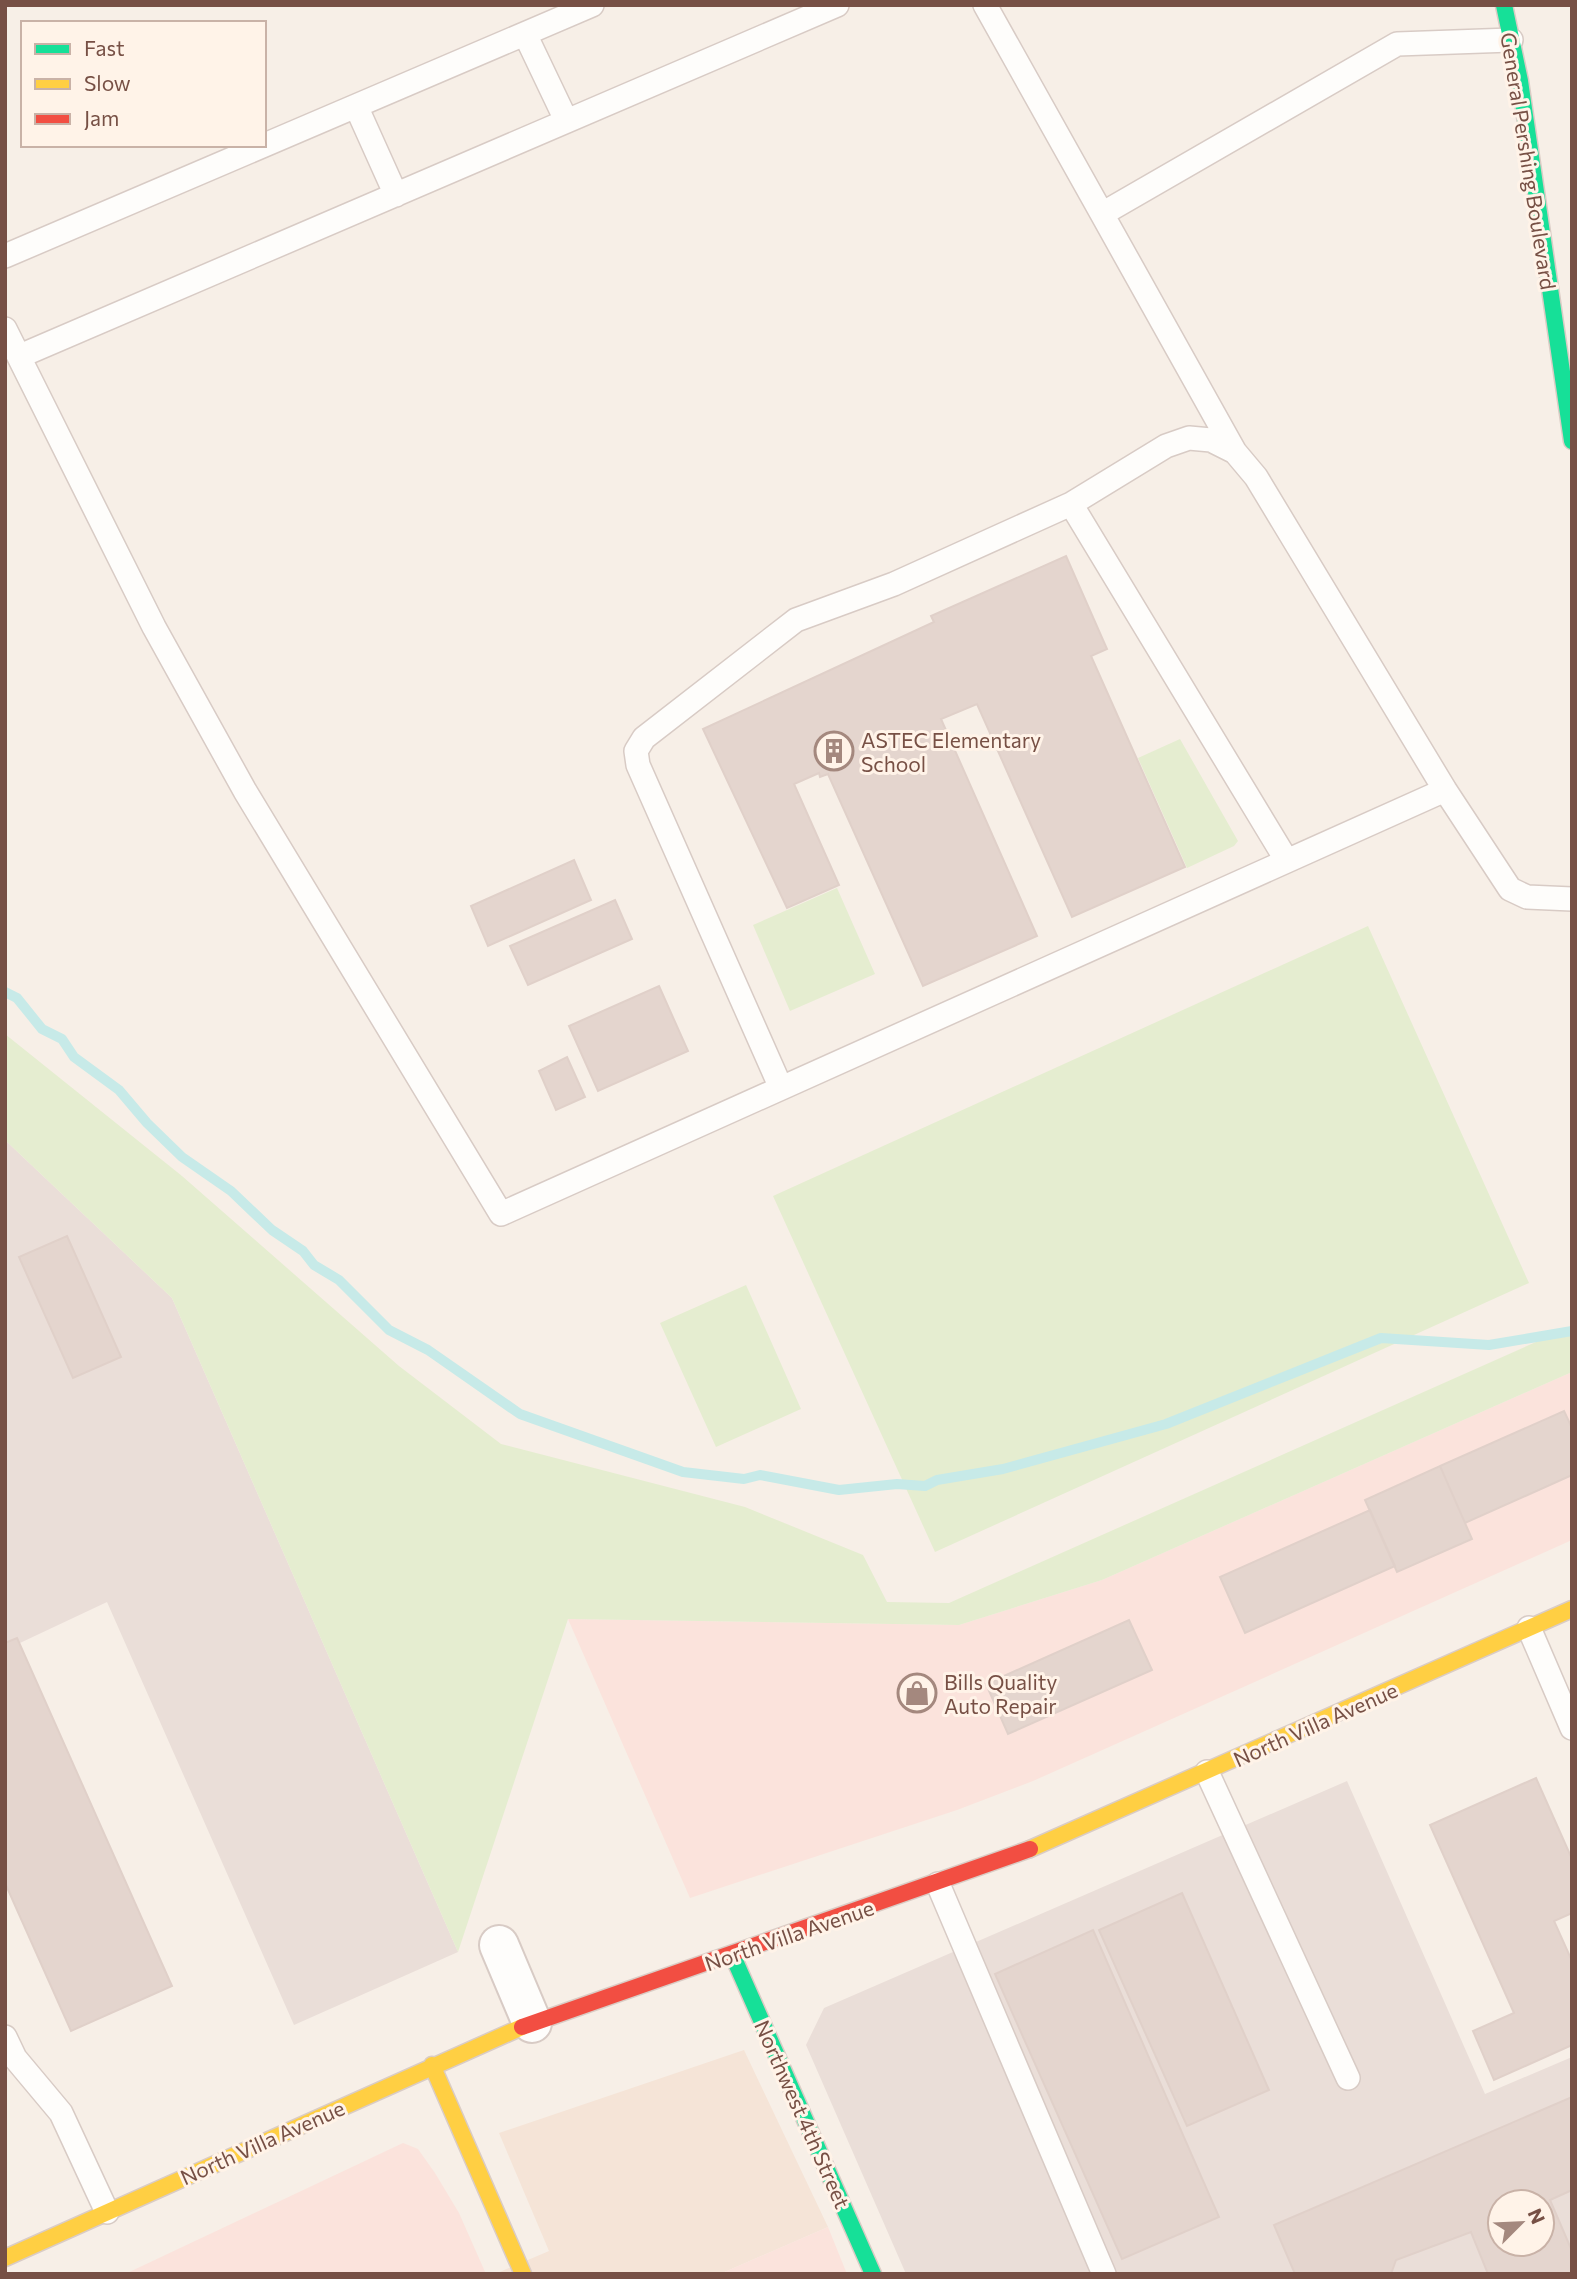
<svg xmlns="http://www.w3.org/2000/svg" width="1577" height="2279" font-family="Commissioner,sans-serif">
	<style>
		.residential { fill: #f5e4d7 }
		.commercial { fill: #fbe3dc }
		.industrial { fill: #eaded8; fill-rule: evenodd }
		.green { fill: #e5edd0 }
		.lines { fill: none; stroke-linecap: round; stroke-linejoin: round }
		.stream { stroke: #c7eae8; stroke-width: 10 }
		.building { fill: #e4d5ce; stroke: #e0d0c9; stroke-width: 2; fill-rule: evenodd }
		.lane-casing { stroke: #d8cbc5; stroke-width: 26 }
		.street-casing { stroke: #d8cbc5; stroke-width: 42 }
		.fast-casing { stroke: #daccc5; stroke-width: 19 }
		.slow-casing { stroke: #daccc5; stroke-width: 19 }
		.jam-casing { stroke: #daccc5; stroke-width: 19 }
		.lane { stroke: #fefdfb; stroke-width: 23 }
		.street { stroke: #fefdfb; stroke-width: 38 }
		.fast { stroke: #16e098; stroke-width: 16 }
		.slow { stroke: #ffcf43; stroke-width: 16 }
		.jam { stroke: #f24e42; stroke-width: 16 }
		.labels { text-anchor: middle; dominant-baseline: central; stroke-width: 6; stroke-linejoin: round; paint-order: stroke }
		.street-label { font-size: 21px; fill: #775045; stroke: #fff3e8 }
		.poi-label { font-size: 21px; fill: #775045; stroke: #fff3e8; text-anchor: start }
	</style>
	<rect width="100%" height="100%" fill="#f7efe7"/>
	<path class="residential" d="M744 2050 828 2227 720 2274H495L549 2251 499 2133Z"/>
	<path class="commercial" d="M1572 1372V1540L1033 1781 957 1810 690 1898 568 1619 959 1625 1102 1580Z
		M403 2143 418 2149 435 2173 459 2213 486 2274H125Z
		M828 2227 847 2274H720Z"/>
	<path class="industrial" d="M5 1140 172 1298 458 1952 294 2025 107 1602 5 1650Z
		M1347 1781 1485 2094 1572 2057V2274H906L806 2045 824 2008ZM1500 2202H1542V2244H1500Z"/>
	<path class="green" d="M1180 739 1238 841 1234 846 1187 868 1138 758Z
		M837 888 875 974 790 1011 753 925Z
		M1368 926 1529 1283 935 1552 773 1196Z
		M5 1034 182 1176 399 1366 501 1444 745 1507 863 1555 887 1602 949 1603 1572 1326V1372L1102 1580 959 1625 568 1619 458 1952 172 1298 5 1140Z
		M746 1285 801 1409 716 1447 660 1323Z"/>
	<g class="lines">
		<path class="stream" d="M5 992 17 998 42 1029 62 1039 74 1057 119 1090 147 1123 182 1157 231 1191 272 1230 303 1251 314 1265 339 1280 389 1330 428 1350 520 1414 683 1472 744 1479 760 1475 839 1490 897 1484 925 1486 937 1480 1003 1469 1166 1424 1381 1338 1489 1345 1572 1331"/>
	</g>
	<path class="building" d="M1066 556 1107 649 1091 656 1185 867 1072 917 977 704 941 719 1037 936 923 986 828 774 820 777 819 773 794 784 839 885 787 908 703 729 934 622 931 616Z
		M574 860 591 900 488 946 471 906Z
		M615 900 632 939 528 985 510 946Z
		M659 986 688 1051 598 1091 569 1026Z
		M567 1057 585 1097 556 1110 539 1071Z
		M67 1236 121 1357 73 1378 19 1257Z
		M1564 1411 1572 1428V1475L1465 1523 1440 1466Z
		M1440 1466 1472 1539 1397 1572 1365 1500Z
		M1370 1510 1395 1566 1245 1633 1220 1577Z
		M1129 1620 1152 1670 1008 1734 986 1684Z
		M17 1638 172 1986 71 2031 5 1883V1643Z
		M1536 1778 1572 1859V1913L1554 1921 1572 1961V2045L1494 2080 1473 2031 1514 2013 1430 1825Z
		M1182 1893 1269 2090 1187 2126 1099 1930Z
		M1093 1930 1219 2217 1122 2259 995 1974Z
		M1572 2097V2190L1550 2200 1572 2251V2274H1488L1471 2232 1396 2260 1391 2274H1295L1274 2225ZM1500 2202H1542V2244H1500Z"/>
	<g class="lines">
		<defs>
			<path id="lane" d="M985 5 1102 214 1397 44 1511 40
				M525 34 566 120
				M356 106 396 195
				M1102 214 1235 452
				M5 256 592 5
				M5 329 154 627 245 791 501 1214 1445 790
				M20 356 837 5
				M1071 504 1287 861
				M781 1088 638 765 636 751 644 738 796 620 894 584 1071 504 1166 446 1189 438 1211 440 1235 452 1256 477 1445 790 1510 889 1527 897 1572 899
				M1529 1628 1572 1728
				M1207 1772 1348 2078
				M938 1884 1104 2274
				M5 2037 15 2058 61 2113 107 2212"/>
			<path id="street" d="M499 1945 532 2023"/>
			<path id="fast" d="M1504 5 1520 81 1572 441
				M732 1954 873 2274"/>
			<path id="slow" d="M1030 1849 1572 1609
				M432 2065 523 2274
				M5 2258 522 2027"/>
			<path id="jam" d="M522 2027 1030 1849"/>
		</defs>
		<use href="#lane" class="lane-casing"/>
		<use href="#street" class="street-casing"/>
		<use href="#fast" class="fast-casing"/>
		<use href="#slow" class="slow-casing"/>
		<use href="#jam" class="jam-casing"/>
		<use href="#lane" class="lane"/>
		<use href="#street" class="street"/>
		<use href="#fast" class="fast"/>
		<use href="#slow" class="slow"/>
		<use href="#jam" class="jam"/>
	</g>
	<defs>
		<symbol id="building-ring" viewBox="-11 -11 22 22"><circle r="9.5" fill="#fff3e8" stroke="#a4887e" stroke-width="1.5"/><path d="M-4-6H4V6H1V3H-1V6H-4ZM-2.5-4.3h1.7v1.8h-1.7ZM.8-4.3h1.7v1.8H.8ZM-2.5-1h1.7V.8h-1.7ZM.8-1h1.7V.8H.8Z" fill="#a4887e"/></symbol>
		<symbol id="shop-ring" viewBox="-11 -11 22 22"><circle r="9.5" fill="#fff3e8" stroke="#a4887e" stroke-width="1.5"/><path d="M-5-2.5h2.3a2.7 3.5 0 0 1 5.4 0H5L5.5 6h-11ZM-1.5-2.5h3a1.5 2.3 0 0 0-3 0Z" fill="#a4887e"/></symbol>
	</defs>
	<g fill-rule="evenodd">
		<use href="#building-ring" x="812" y="729" width="44" height="44"/>
		<use href="#shop-ring" x="895" y="1671" width="44" height="44"/>
	</g>
	<g class="labels">
		<g class="street-label">
			<text transform="translate(1529 161) rotate(81)">General Pershing Boulevard</text>
			<text transform="translate(1315 1724) rotate(-24)">North Villa Avenue</text>
			<text transform="translate(789 1935) rotate(-19)">North Villa Avenue</text>
			<text transform="translate(803 2114) rotate(66)">Northwest 4th Street</text>
			<text transform="translate(262 2142) rotate(-24)">North Villa Avenue</text>
		</g>
		<g class="poi-label">
			<text x="861" y="739">ASTEC Elementary<tspan x="861" dy="24">School</tspan></text>
			<text x="944" y="1681">Bills Quality<tspan x="944" dy="24">Auto Repair</tspan></text>
		</g>
	</g>
	<rect width="1577" height="2279" fill="none" stroke="#775045" stroke-width="14"/>
	<rect x="21" y="21" width="245" height="126" fill="#fff3e8" stroke="#c9b2a7" stroke-width="2"/>
	<rect x="35" y="44" width="35" height="10" fill="#16e098" stroke="#c9b2a7" stroke-width="2"/>
	<text x="84" y="56" font-size="21" fill="#775045">Fast</text>
	<rect x="35" y="79" width="35" height="10" fill="#ffcf43" stroke="#c9b2a7" stroke-width="2"/>
	<text x="84" y="91" font-size="21" fill="#775045">Slow</text>
	<rect x="35" y="114" width="35" height="10" fill="#f24e42" stroke="#c9b2a7" stroke-width="2"/>
	<text x="84" y="126" font-size="21" fill="#775045">Jam</text>
	<g transform="translate(1521 2223) rotate(66)"><circle r="33" fill="#fff3e8" stroke="#c9b2a7" stroke-width="2"/>
	<path d="M0-5L12 26L0 18L-12 26Z" fill="#a4887e"/>
	<text y="-10" font-size="19" font-weight="bold" text-anchor="middle" fill="#775045">N</text>
	</g>
</svg>
